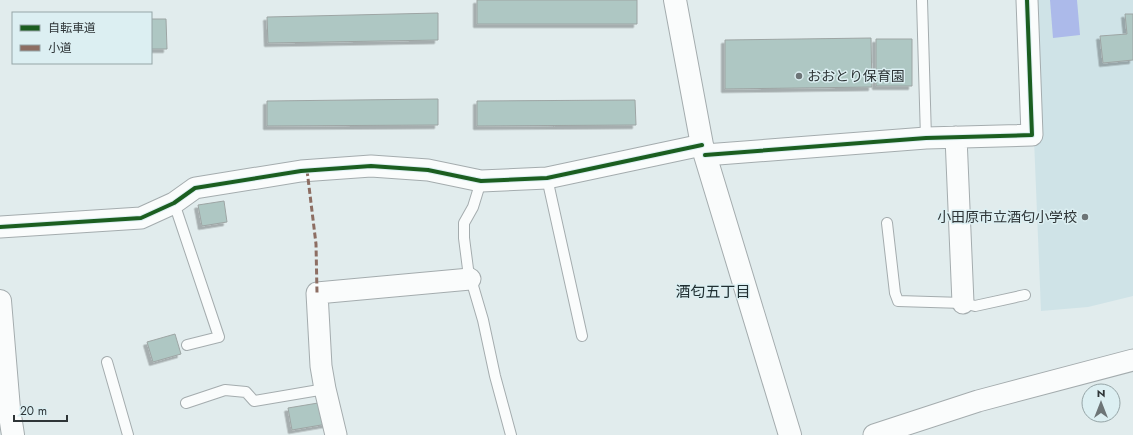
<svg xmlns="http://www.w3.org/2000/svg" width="1133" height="435" font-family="Jost,'Noto Sans JP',sans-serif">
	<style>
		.built { fill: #cfe3e7 }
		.water { fill: #acbaea }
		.building { fill: #aec7c3; stroke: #9da5a4; filter: url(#shadow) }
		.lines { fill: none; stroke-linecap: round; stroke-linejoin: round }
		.lane-casing { stroke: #a4acae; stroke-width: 12 }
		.street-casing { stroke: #a4acae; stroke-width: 23 }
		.secondary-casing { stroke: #a4acae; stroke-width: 24 }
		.lane { stroke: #fafcfc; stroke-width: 10 }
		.street { stroke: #fafcfc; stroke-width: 21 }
		.secondary { stroke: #fafcfc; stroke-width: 22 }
		.quiet { stroke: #8d6e63; stroke-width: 3; stroke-dasharray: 6 3; stroke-linecap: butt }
		.cycleway-casing { stroke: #dceff2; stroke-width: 6 }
		.cycleway { stroke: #1b5e20; stroke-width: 4 }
		.poi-dot { fill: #6d7577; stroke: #dceff2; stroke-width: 1.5 }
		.labels { text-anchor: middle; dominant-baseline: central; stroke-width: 3; stroke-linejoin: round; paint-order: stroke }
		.poi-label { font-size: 14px; fill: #2e3537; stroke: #dceff2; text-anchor: start }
		.neighbourhood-label { font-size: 15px; fill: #202f32; stroke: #dceff2 }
	</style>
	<defs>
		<filter id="shadow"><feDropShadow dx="-3.5" dy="3.5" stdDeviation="0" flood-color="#0004"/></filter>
	</defs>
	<rect width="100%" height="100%" fill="#e1eced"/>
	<path class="built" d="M1031 0H1133V296L1088 307 1041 311 1034 139Z"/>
	<path class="water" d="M1050 0H1077L1080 35 1053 38Z"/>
	<path class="building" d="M477 0H637V24H477Z
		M438 13V40L268 43 267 17Z
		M1125 14H1133V60L1103 63 1100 36 1127 34Z
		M151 19H166L167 49H151Z
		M871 38 872 87 725 89V40Z
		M876 39H912V86H876Z
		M438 99V125L267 126V101Z
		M635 100 636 125 477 126V101Z
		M224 201 227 222 202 226 198 205Z
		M175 334 181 354 153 362 147 342Z
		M324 402 327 424 292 430 288 408Z"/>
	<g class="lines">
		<defs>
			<path id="lane" d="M922 0 926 138
				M547 178 582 336
				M481 181 473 207 464 223V238L468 269 483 320 495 376 511 435
				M174 203 219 337 187 345
				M887 223 895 293 898 301 963 303 975 306 1025 295
				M107 362 128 435
				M186 403 225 390 246 392 254 401 325 389"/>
			<path id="street" d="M956 137 963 303
				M705 155 926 138 1032 135 1027 0
				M0 227 141 218 174 203 195 188 301 171 371 166 428 170 481 181 547 178 702 145
				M336 435 325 389 321 366 317 293 470 279
				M874 435 978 401 1133 360"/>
			<path id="secondary" d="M675 0 702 145 790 435
				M0 301 9 409 13 435"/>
		</defs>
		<use href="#lane" class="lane-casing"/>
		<use href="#street" class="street-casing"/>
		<use href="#secondary" class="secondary-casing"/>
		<use href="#lane" class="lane"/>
		<use href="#street" class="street"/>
		<use href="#secondary" class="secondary"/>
		<path class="quiet" d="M307 170 316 244 317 293"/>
		<defs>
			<path id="cycleway" d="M705 155 926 138 1032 135 1027 0
				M0 227 141 218 174 203 195 188 301 171 371 166 428 170 481 181 547 178 702 145"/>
		</defs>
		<use href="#cycleway" class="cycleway-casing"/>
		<use href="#cycleway" class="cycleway"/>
	</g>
	<g class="poi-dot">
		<circle cx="799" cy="76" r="4"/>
		<circle cx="1085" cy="217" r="4"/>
	</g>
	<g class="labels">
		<g class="poi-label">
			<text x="807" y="76">おおとり保育園</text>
			<text x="1077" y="217" text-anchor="end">小田原市立酒匂小学校</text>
		</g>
		<g class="neighbourhood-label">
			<text x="713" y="292">酒匂五丁目</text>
		</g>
	</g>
	<rect x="12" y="12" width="140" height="52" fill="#dceff2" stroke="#96a5a7"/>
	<rect x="20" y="25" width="20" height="6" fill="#1b5e20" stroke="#96a5a7"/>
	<text x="48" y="32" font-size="12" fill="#2e3537">自転車道</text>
	<rect x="20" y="45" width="20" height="6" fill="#8d6e63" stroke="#96a5a7"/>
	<text x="48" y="52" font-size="12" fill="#2e3537">小道</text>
	<g transform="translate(1101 403)"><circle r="19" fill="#dceff2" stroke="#96a5a7"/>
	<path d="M0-3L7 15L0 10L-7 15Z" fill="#6d7577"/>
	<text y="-6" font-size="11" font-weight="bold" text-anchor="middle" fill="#2e3537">N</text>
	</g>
	<path d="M14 415v6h53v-6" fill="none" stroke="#2e3537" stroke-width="2"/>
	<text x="20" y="415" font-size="12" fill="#2e3537" stroke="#dceff2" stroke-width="3" paint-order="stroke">20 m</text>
</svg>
